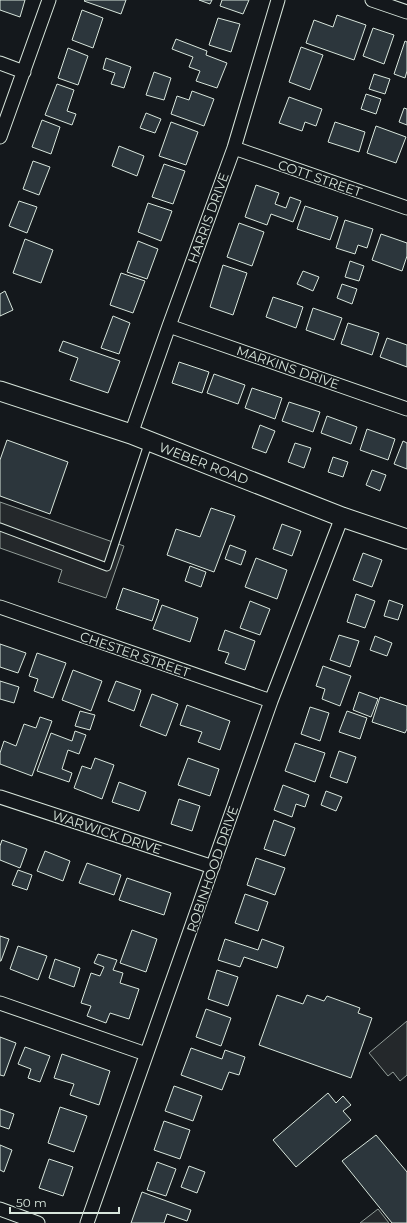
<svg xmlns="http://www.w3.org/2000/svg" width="407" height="1223" font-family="Montserrat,sans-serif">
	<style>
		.parking { fill: #24282b; stroke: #939e99 }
		.building { fill: #2c363c; stroke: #d8e6dc }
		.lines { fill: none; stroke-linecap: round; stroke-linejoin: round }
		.lane-casing { stroke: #d8e6dc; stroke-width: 9 }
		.street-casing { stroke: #d8e6dc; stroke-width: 15 }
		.secondary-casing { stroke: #d8e6dc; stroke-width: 21 }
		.lane { stroke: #14181c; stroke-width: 7 }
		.street { stroke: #14181c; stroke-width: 13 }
		.secondary { stroke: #14181c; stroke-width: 19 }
		.labels { text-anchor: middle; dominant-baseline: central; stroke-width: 3; stroke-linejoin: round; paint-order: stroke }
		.street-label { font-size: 13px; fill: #d8e6dc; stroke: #14181c }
	</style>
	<rect width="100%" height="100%" fill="#14181c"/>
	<path class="parking" d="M0 502 124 546 106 598 58 582 62 570 0 548Z
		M407 1021V1075L400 1081 393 1072 388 1076 369 1053Z
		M378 1209 389 1223H360Z"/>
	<path class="building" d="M0 0H25L20 17 0 10Z
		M85 0H126L121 14 84 1Z
		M199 0H212L210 4Z
		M222 0H249L243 14 220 6Z
		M82 10 103 18 93 48 72 40Z
		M337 15 366 25 354 60 306 43 314 20 333 27Z
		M218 18 240 24 231 52 209 45Z
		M373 28 394 35 384 64 363 56Z
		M176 39 207 51 206 55 227 63 217 88 196 81 200 71 189 67 193 57 172 49Z
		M405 41 407 42V71L405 78 394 74Z
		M301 47 323 55 310 90 289 82Z
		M68 48 88 56 78 85 58 78Z
		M106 58 131 67 124 88 111 84 115 73 103 69Z
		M154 72 171 78 164 100 146 95Z
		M374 74 390 79 385 94 369 89Z
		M57 84 74 90 67 111 76 114 72 125 45 115Z
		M192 91 214 99 204 126 171 114 177 96 189 100Z
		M366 94 381 99 376 114 361 109Z
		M289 97 322 109 316 126 305 122 302 131 279 123Z
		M404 108 407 109V125L399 122Z
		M146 113 161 119 155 133 140 128Z
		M42 120 60 127 51 154 32 147Z
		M171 122 198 132 186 165 159 156Z
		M335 122 365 132 359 152 328 142Z
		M376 126 406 137 396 163 367 153Z
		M119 146 144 156 137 176 112 166Z
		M33 161 50 167 39 195 23 189Z
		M164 164 185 171 173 204 152 197Z
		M256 185 279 193 275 204 286 208 290 197 301 201 293 222 271 214 267 225 245 217Z
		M19 201 37 207 27 233 9 226Z
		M148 203 172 211 161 241 138 232Z
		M305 206 338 217 330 240 297 229Z
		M345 220 373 229 367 248 358 245 355 254 336 248Z
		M239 223 264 232 252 266 227 257Z
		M381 234 407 243V256L402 271 372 260Z
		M25 239 53 250 41 283 13 273Z
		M138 241 158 249 147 279 127 272Z
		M350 261 364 266 359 281 345 277Z
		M223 265 247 273 233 315 210 307Z
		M303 271 319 277 313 291 297 284Z
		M121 273 145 281 133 313 110 305Z
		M342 284 357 289 352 304 337 298Z
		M5 291 13 310 0 316V294Z
		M273 297 303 307 296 328 266 317Z
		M313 308 342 318 334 340 306 330Z
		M113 316 130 323 119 354 101 348Z
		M348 323 379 333 372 355 341 344Z
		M387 338 407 345V367L380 357Z
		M63 341 120 361 108 393 70 380 78 358 59 351Z
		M179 362 209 372 202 393 172 383Z
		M214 374 245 385 238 404 207 393Z
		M252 388 282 398 275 419 245 408Z
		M289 402 320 412 313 432 282 421Z
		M327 416 357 427 351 444 321 433Z
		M260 425 275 431 266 453 252 448Z
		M367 429 395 439 388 460 360 450Z
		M7 440 68 462 50 514 0 496V460Z
		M403 441 407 443V469L394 464Z
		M295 443 311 448 304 468 288 462Z
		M333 457 348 462 343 477 328 472Z
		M372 470 386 475 380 491 366 485Z
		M211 508 235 516 214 572 167 555 176 529 200 537Z
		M282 524 301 531 292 556 273 549Z
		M230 545 246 551 241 565 225 559Z
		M363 553 382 560 372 587 353 580Z
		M256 558 287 570 277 599 245 587Z
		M190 566 206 572 201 587 185 581Z
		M123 588 159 600 152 621 116 609Z
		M356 594 375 601 365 628 347 622Z
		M389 600 403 605 398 620 384 616Z
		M250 601 270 609 260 635 240 628Z
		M162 605 198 618 190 642 153 629Z
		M225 630 255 641 245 670 225 663 229 653 218 650Z
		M339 635 359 641 350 667 330 660Z
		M375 636 392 643 387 656 370 650Z
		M0 644 26 653 18 673 0 667Z
		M37 653 66 663 53 698 34 691 38 679 29 676Z
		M323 666 351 676 340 706 322 699 325 689 316 686Z
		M73 670 102 681 91 711 62 700Z
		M0 681 19 687 14 703 0 699Z
		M116 681 141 690 134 711 108 701Z
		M359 692 378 699 371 717 353 710Z
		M152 694 178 704 166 736 140 726Z
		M380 697 407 706V729L405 733 372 722Z
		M187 705 230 721 220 750 198 742 202 732 180 725Z
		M310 707 329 713 320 741 301 734Z
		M80 711 95 715 90 730 75 726Z
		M347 711 367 718 360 739 339 732Z
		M40 717 52 721 32 776 0 764V753L4 741 16 746 24 724 36 728Z
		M75 731 86 735 79 754 68 750 62 769 72 773 69 782 37 771 51 733 72 741Z
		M295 743 325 753 315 782 285 771Z
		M339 751 356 757 347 783 330 777Z
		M95 758 114 765 102 799 74 788 82 766 91 769Z
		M188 758 219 769 210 796 178 785Z
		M119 782 146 792 139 811 112 802Z
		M283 785 309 795 305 807 296 804 292 817 274 810Z
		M326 791 342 797 336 811 321 805Z
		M179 799 200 806 192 831 171 824Z
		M274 820 295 828 285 856 264 849Z
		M2 840 27 849 20 868 0 860V846Z
		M45 851 70 861 63 881 37 871Z
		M256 858 285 868 275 895 247 885Z
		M87 863 121 875 114 895 79 883Z
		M18 870 32 875 27 890 12 885Z
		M127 878 171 893 164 915 119 900Z
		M245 894 268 902 258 931 235 923Z
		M132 930 157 939 146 972 120 963Z
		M0 936 9 939 1 961H0Z
		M225 939 258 950 262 939 284 947 277 968 244 957 240 967 218 960Z
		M18 946 47 956 38 980 10 969Z
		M98 954 117 960 113 970 123 973 120 983 139 989 129 1019 110 1013 106 1023 87 1016 91 1006 81 1003 91 973 100 976 104 967 94 963Z
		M55 959 80 968 74 987 49 978Z
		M217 970 238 977 228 1006 208 999Z
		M277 995 303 1004 307 995 324 1001 327 996 360 1008 358 1013 372 1018 351 1078 259 1045Z
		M206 1009 231 1018 221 1046 196 1037Z
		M0 1037 16 1043 4 1076 0 1075Z
		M25 1047 50 1056 40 1082 28 1078 31 1069 18 1064Z
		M191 1048 222 1059 225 1050 245 1057 239 1075 229 1072 222 1090 181 1075Z
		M62 1054 110 1071 99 1105 70 1095 74 1084 54 1078Z
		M174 1086 202 1096 193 1121 165 1111Z
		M328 1093 336 1103 343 1096 351 1105 343 1111 351 1120 296 1167 273 1140Z
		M60 1107 87 1116 74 1152 48 1143Z
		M0 1109 14 1114 9 1129 0 1126Z
		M164 1121 190 1130 180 1159 154 1150Z
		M376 1135 407 1172V1223H392L342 1161Z
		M0 1145 12 1150 4 1172 0 1170Z
		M49 1159 73 1167 63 1196 39 1188Z
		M157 1162 176 1169 166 1196 147 1190Z
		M189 1166 205 1172 197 1193 181 1187Z
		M142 1192 191 1210 187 1221 167 1214 164 1223H131Z"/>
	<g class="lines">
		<defs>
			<path id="lane" d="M0 527 107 567 149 441"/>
			<path id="street" d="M372 0 407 12
				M0 63 24 72
				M0 137 49 0
				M234 148 407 208
				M169 326 407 409
				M131 434 169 326 234 148 278 0
				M0 607 271 701
				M0 797 213 867
				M0 1003 146 1054
				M0 1209 38 1223
				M87 1223 271 701 342 517"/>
			<path id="secondary" d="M0 391 131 434 342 517 407 539"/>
		</defs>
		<use href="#lane" class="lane-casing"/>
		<use href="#street" class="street-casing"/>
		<use href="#secondary" class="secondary-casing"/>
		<use href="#lane" class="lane"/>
		<use href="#street" class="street"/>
		<use href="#secondary" class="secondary"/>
	</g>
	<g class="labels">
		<g class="street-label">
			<text transform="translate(320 178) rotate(19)">COTT STREET</text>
			<text transform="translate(208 218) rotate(-70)">HARRIS DRIVE</text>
			<text transform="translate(288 367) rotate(19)">MARKINS DRIVE</text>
			<text transform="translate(204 463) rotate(21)">WEBER ROAD</text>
			<text transform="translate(135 654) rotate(19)">CHESTER STREET</text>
			<text transform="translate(107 832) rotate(18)">WARWICK DRIVE</text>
			<text transform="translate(212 869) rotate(-71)">ROBINHOOD DRIVE</text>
		</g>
	</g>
	<path d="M10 1207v6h109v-6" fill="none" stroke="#d8e6dc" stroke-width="2"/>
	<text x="16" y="1207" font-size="12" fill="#d8e6dc" stroke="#14181c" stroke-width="3" paint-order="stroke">50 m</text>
</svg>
